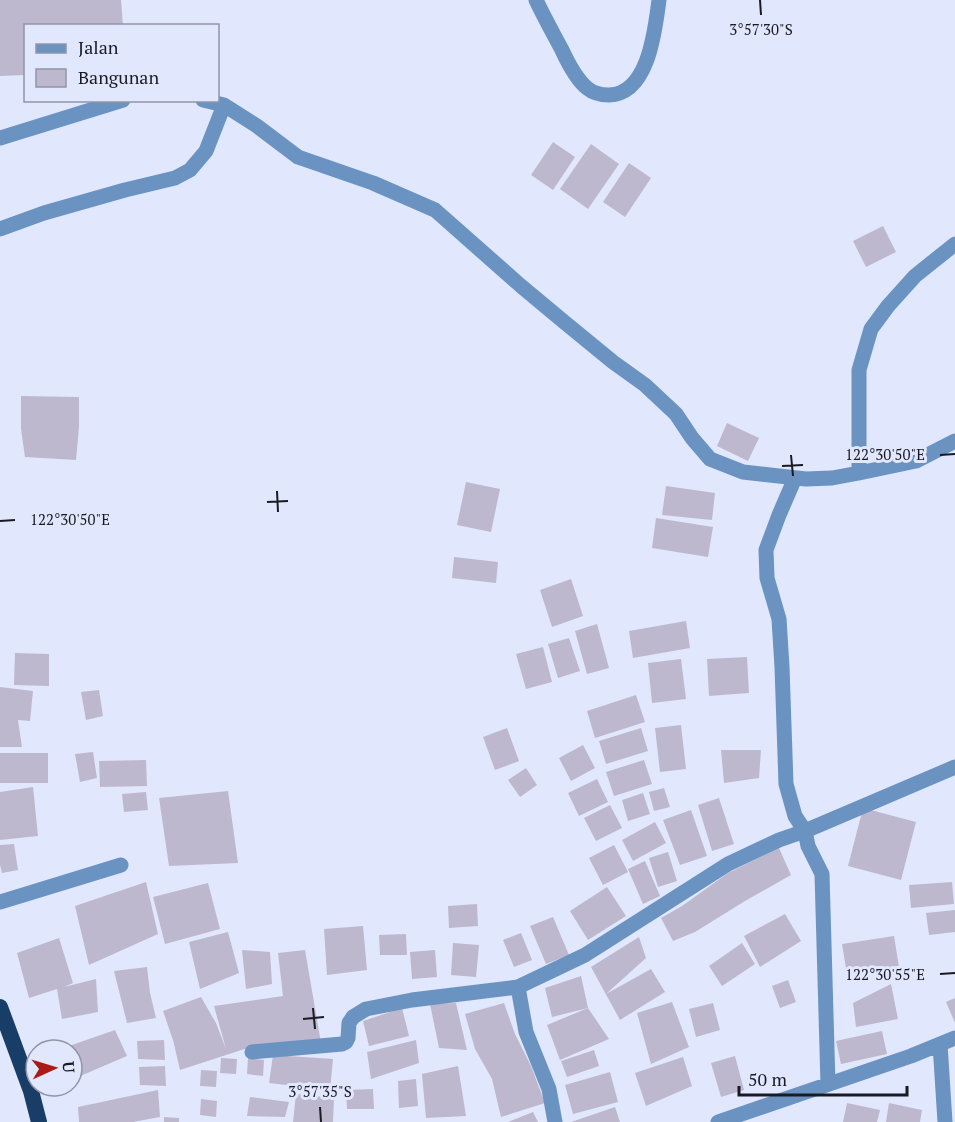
<svg xmlns="http://www.w3.org/2000/svg" width="955" height="1122" font-family="'PT Serif',serif">
	<style>
		.building { fill: #beb8ce }
		.lines { fill: none; stroke-linecap: round; stroke-linejoin: round }
		.minor { stroke: #6a93c2; stroke-width: 15 }
		.trunk { stroke: #183e68; stroke-width: 16 }
		.ticks { fill: none; stroke: #191a22; stroke-width: 2 }
		.ticks-label { font-size: 15px; text-anchor: middle; fill: #191a22; stroke: #e1e7fd; stroke-width: 6; stroke-linejoin: round; paint-order: stroke }
	</style>
	<rect width="100%" height="100%" fill="#e1e7fd"/>
	<path class="building" d="M0 0H121L123 26H26V75L0 76Z
		M553 142 575 157 553 190 531 175Z
		M591 144 619 164 588 209 560 189Z
		M629 163 651 178 625 217 603 202Z
		M883 226 896 252 866 267 853 241Z
		M21 396 79 397V427L76 460 25 457 21 429Z
		M727 423 759 438 748 461 717 446Z
		M466 482 500 489 491 532 457 525Z
		M666 486 715 493 712 520 662 515Z
		M656 518 713 527 708 557 652 548Z
		M454 557 498 562 496 583 452 578Z
		M571 579 583 616 552 627 540 590Z
		M686 621 690 648 633 658 629 631Z
		M597 624 609 668 587 674 575 631Z
		M569 638 580 671 558 678 548 644Z
		M543 647 552 682 526 689 516 654Z
		M15 653 49 654V686L14 685Z
		M747 657 749 693 709 696 707 659Z
		M681 659 686 699 652 703 648 663Z
		M0 687 33 691 30 721 18 720 22 747H0Z
		M99 690 103 716 86 720 81 692Z
		M636 695 645 722 595 738 587 711Z
		M681 725 686 769 660 772 655 728Z
		M507 728 519 761 495 770 483 737Z
		M641 728 648 751 606 764 599 741Z
		M583 745 595 768 571 781 559 758Z
		M721 750H761L759 778 724 783Z
		M93 752 97 778 80 782 75 754Z
		M0 753H48V783H0Z
		M146 760 147 786 100 787 99 761Z
		M644 760 652 784 614 796 606 772Z
		M526 768 537 785 520 797 508 780Z
		M597 779 608 802 579 816 568 793Z
		M33 787 38 836 0 840V792Z
		M664 788 670 807 654 811 649 792Z
		M228 791 238 863 169 866 159 798Z
		M146 792 148 810 124 812 122 794Z
		M643 793 650 814 628 821 622 800Z
		M719 798 734 844 712 851 698 805Z
		M610 805 622 828 596 841 584 818Z
		M863 808 916 822 901 880 848 866Z
		M691 810 707 856 680 865 663 820Z
		M655 822 666 843 633 861 622 840Z
		M14 844 18 870 2 873 0 865V845Z
		M614 845 628 872 603 885 589 858Z
		M779 848 791 875 745 901 695 932 673 941 661 918 682 906 728 873Z
		M668 852 677 881 658 887 649 858Z
		M645 861 660 896 643 904 628 869Z
		M146 882 158 934 89 965 75 906Z
		M952 882 954 904 911 908 909 885Z
		M208 883 220 929 165 944 153 897Z
		M607 887 626 916 588 940 570 911Z
		M477 904 478 926 449 928 448 906Z
		M955 910V932L929 935 926 913Z
		M785 914 801 941 760 967 744 936Z
		M553 917 569 955 546 964 530 926Z
		M363 926 367 970 327 975 324 929Z
		M228 932 239 973 200 989 189 942Z
		M521 933 532 960 514 967 503 940Z
		M406 934 407 955H380L379 935Z
		M894 936 899 967 847 975 842 944Z
		M639 937 646 958 606 994 651 969 665 992 620 1020 591 967Z
		M59 938 73 983 64 987 96 979 98 1012 62 1019 57 989 29 998 17 953Z
		M453 943 479 945 476 977 451 975Z
		M742 943 755 964 722 986 709 966Z
		M242 950 270 952 272 984 246 989Z
		M305 950 321 1043 257 1045 180 1070 173 1040 163 1011 201 997 216 1023 226 1049 214 1006 283 996 278 953Z
		M435 950 437 977 412 979 410 952Z
		M147 967 150 993 156 1018 127 1023 114 971Z
		M581 976 588 1008 609 1039 560 1060 547 1025 588 1008 552 1017 545 988Z
		M788 980 796 1002 780 1008 772 986Z
		M891 984 898 1019 856 1027 853 1003Z
		M955 998V1023L946 1002Z
		M672 1002 689 1047 651 1064 637 1013Z
		M456 1003 467 1050 439 1048 430 1004Z
		M504 1003 515 1034 531 1066 545 1103 501 1117 492 1079 475 1049 465 1014Z
		M713 1003 720 1030 696 1037 689 1009Z
		M402 1008 409 1036 369 1046 363 1021Z
		M115 1030 127 1056 78 1077 72 1057V1050H70L69 1046Z
		M882 1031 887 1054 841 1064 836 1041Z
		M164 1040 165 1060 138 1059 137 1041Z
		M416 1040 419 1063 371 1079 367 1052Z
		M594 1050 599 1066 567 1077 561 1061Z
		M273 1055 333 1059 330 1090 269 1083Z
		M735 1056 744 1090 721 1097 711 1063Z
		M683 1057 692 1086 646 1106 635 1073Z
		M221 1058 237 1059 236 1074 220 1073Z
		M248 1058 264 1060 263 1076 247 1074Z
		M165 1066 166 1086 140 1085 139 1067Z
		M458 1066 466 1116 426 1118 422 1074Z
		M201 1070 217 1071 216 1087 200 1086Z
		M610 1072 618 1102 573 1114 565 1085Z
		M416 1079 418 1106 399 1108 398 1081Z
		M373 1089 374 1109H347L346 1090Z
		M158 1090 160 1117 133 1122H79L78 1107Z
		M296 1094 334 1098 333 1122H293Z
		M250 1097 289 1102 285 1117 247 1116Z
		M201 1099 217 1101 216 1117 200 1115Z
		M847 1103 880 1110 877 1122H843Z
		M889 1103 922 1110 920 1122H886Z
		M615 1107 620 1122H571Z
		M533 1112 538 1122H508Z
		M164 1117 179 1118V1122H164Z"/>
	<g class="lines">
		<path class="minor" d="M536 0C544 17 553 33 562 50 568 63 576 79 587 88 593 93 602 95 609 95 649 94 655 29 659 0
			M203 100 224 105 257 126 298 157 373 183 435 210 521 286 563 321 613 362 645 385 676 414 692 438 710 459 743 472 806 479 832 478 859 473V370L871 329 888 306 915 276 955 244
			M0 138 123 100
			M0 229 44 213 125 190 175 178 190 170 206 151 224 105
			M859 473 916 461 955 441
			M795 478 779 515 766 550 767 578 779 619 782 667 786 784 795 816 805 831 808 846 822 874 828 1084
			M0 902 121 865
			M518 987 526 1032 549 1089 555 1122
			M940 1044 945 1122
			M252 1052 342 1044 346 1042 348 1038 349 1023 353 1017 366 1009 412 1000 518 987 585 955 728 864 779 840 805 831 955 767
			M718 1122 911 1056 955 1038"/>
		<path class="trunk" d="M0 1007 31 1091 39 1122"/>
	</g>
	<path class="ticks" d="M760 0 761 15M791 455 793 476M940 455 955 454M782 466 803 465M277 491 278 512M267 502 288 501M0 521 15 520M940 974 955 973M313 1008 315 1029M303 1019 324 1017M320 1107 321 1122"/>
	<g class="ticks-label">
		<text x="761" y="35">3°57'30"S</text>
		<text x="885" y="460">122°30'50"E</text>
		<text x="70" y="525">122°30'50"E</text>
		<text x="885" y="980">122°30'55"E</text>
		<text x="320" y="1097">3°57'35"S</text>
	</g>
	<rect x="24" y="24" width="195" height="78" fill="#e1e7fd" stroke="#9195a5" stroke-width="1.5"/>
	<rect x="36" y="44" width="30" height="9" fill="#6a93c2" stroke="#9195a5" stroke-width="1.5"/>
	<text x="78" y="54" font-size="18" fill="#191a22">Jalan</text>
	<rect x="36" y="69" width="30" height="18" fill="#beb8ce" stroke="#9195a5" stroke-width="1.5"/>
	<text x="78" y="84" font-size="18" fill="#191a22">Bangunan</text>
	<g transform="translate(54 1068) rotate(86)"><circle r="28" fill="#e1e7fd" stroke="#9195a5" stroke-width="1.5"/>
	<path d="M0-4.5L10 22L0 15L-10 22Z" fill="#ab1a17"/>
	<text y="-9" font-size="16" font-weight="bold" text-anchor="middle" fill="#191a22">U</text>
	</g>
	<path d="M739 1086v9h168v-9" fill="none" stroke="#191a22" stroke-width="3"/>
	<text x="748" y="1086" font-size="18" fill="#191a22" stroke="#e1e7fd" stroke-width="4.5" paint-order="stroke">50 m</text>
</svg>
